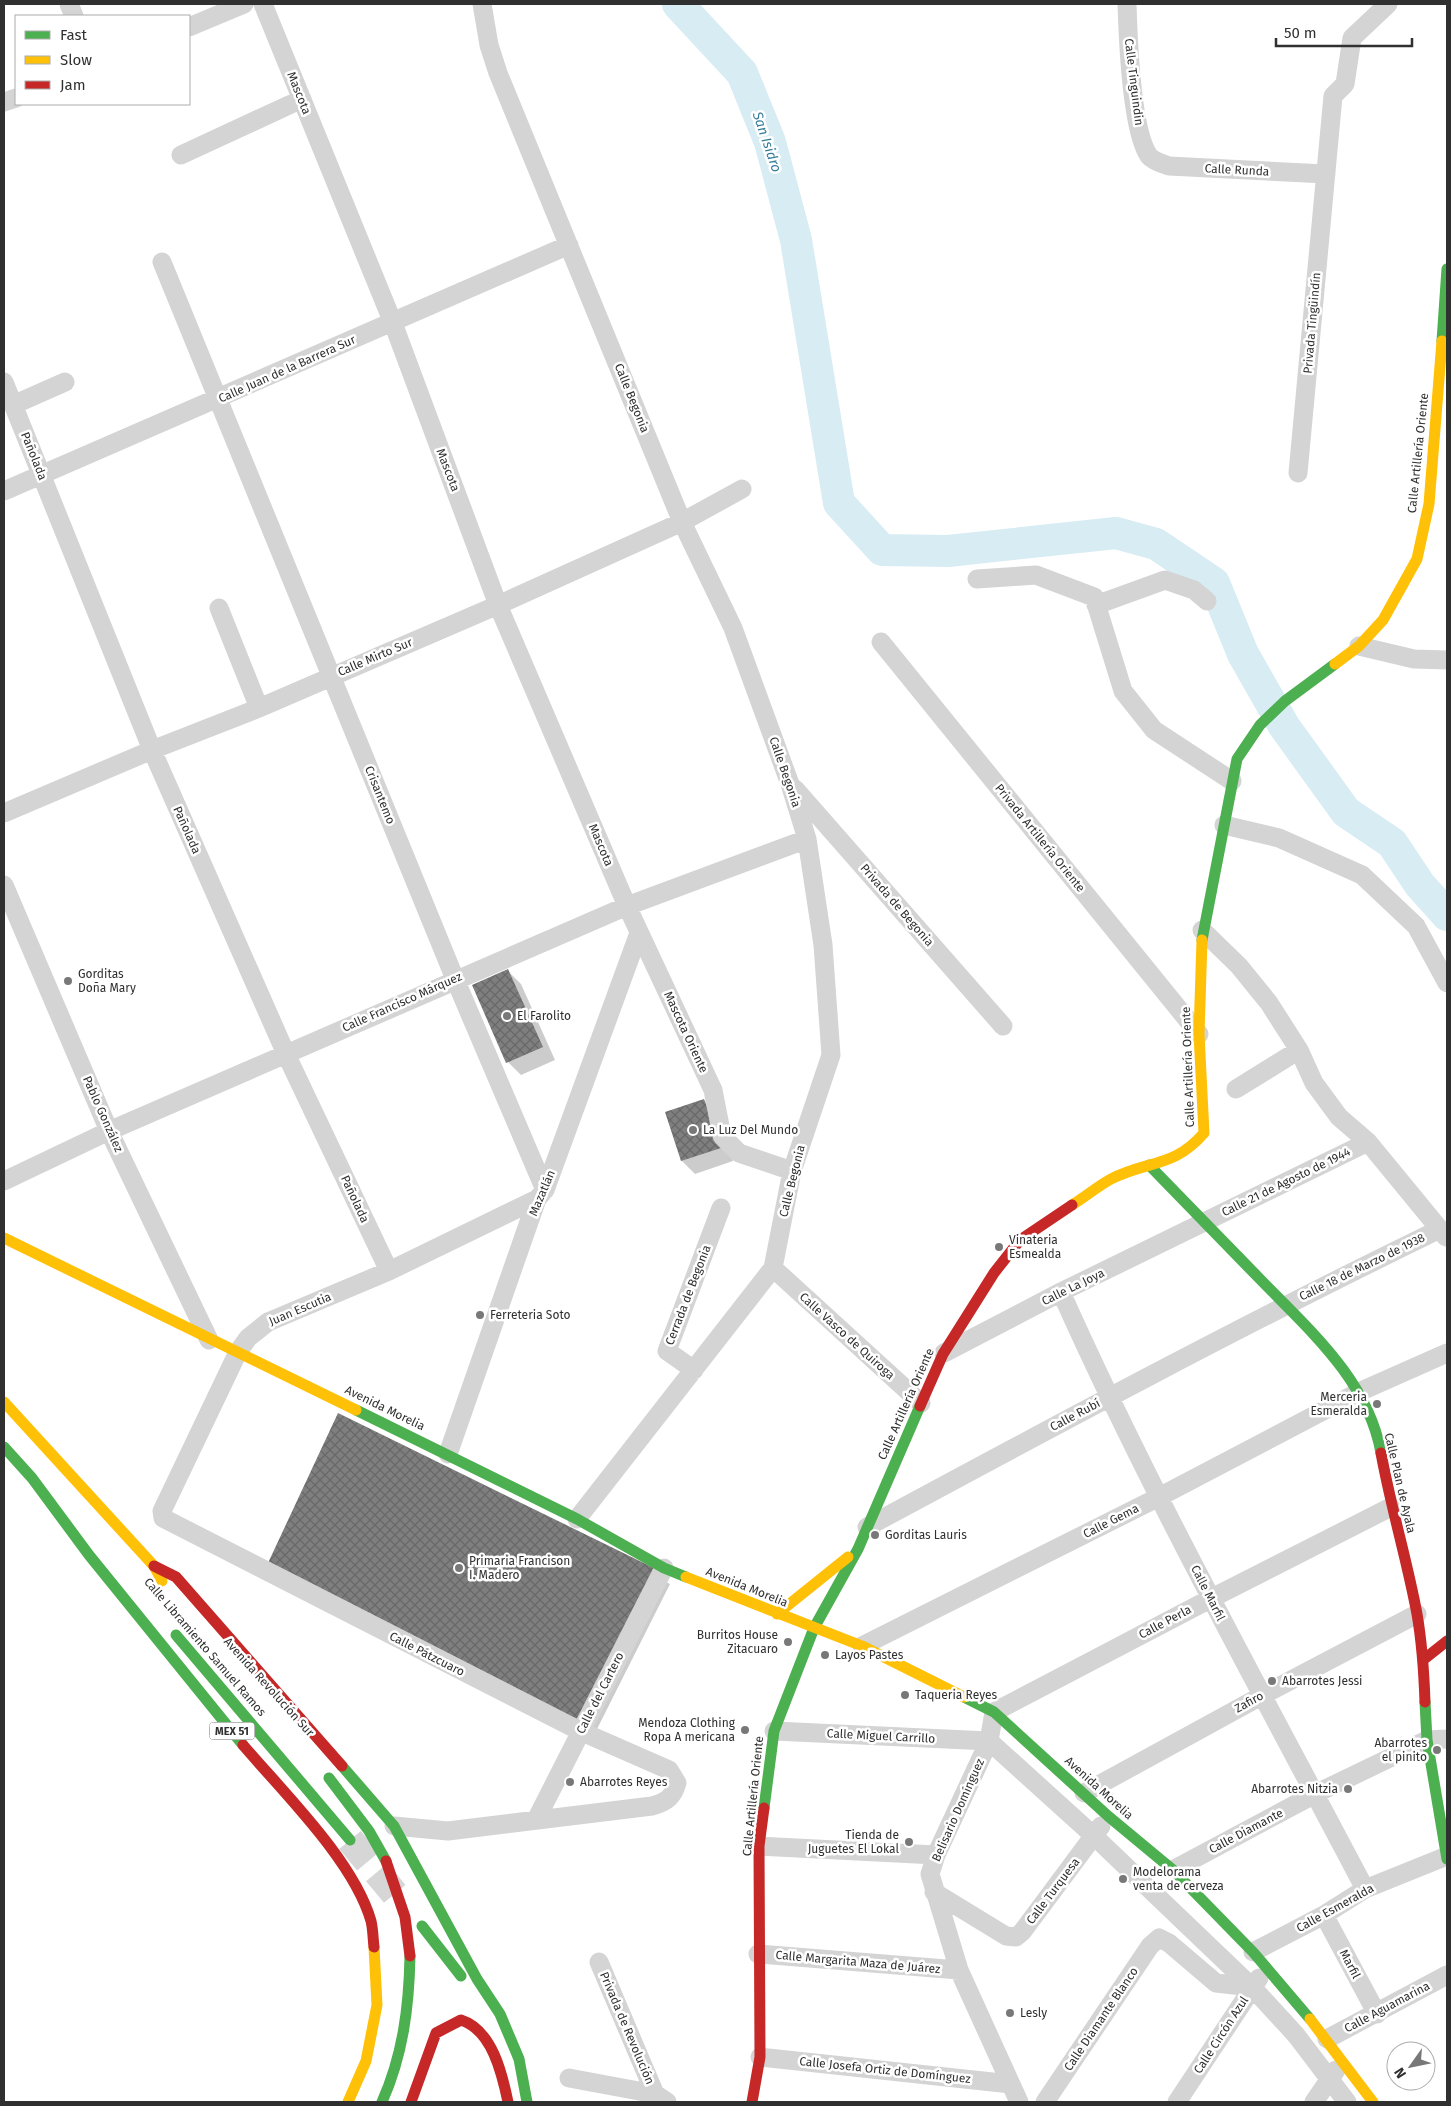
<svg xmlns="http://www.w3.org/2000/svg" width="1451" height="2106" font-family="'Fira Sans',sans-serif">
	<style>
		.shadow { fill: #0003 }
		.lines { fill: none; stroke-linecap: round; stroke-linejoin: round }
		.river { stroke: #d8ecf4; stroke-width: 32 }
		.building { fill: url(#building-cross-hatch) }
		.primary-tunnel { stroke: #d6d6d6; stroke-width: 28; stroke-dasharray: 28 14; stroke-linecap: butt }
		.street { stroke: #d4d4d4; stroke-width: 19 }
		.fast { stroke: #4caf50; stroke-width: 11 }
		.slow { stroke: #ffc107; stroke-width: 11 }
		.jam { stroke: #c62828; stroke-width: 11 }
		.jam-bridge { stroke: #c62828; stroke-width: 11 }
		.poi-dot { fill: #787878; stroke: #fff; stroke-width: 2 }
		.labels { text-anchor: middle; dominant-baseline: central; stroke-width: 5; stroke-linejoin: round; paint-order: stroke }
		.shield { fill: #fff; stroke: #6e6e6e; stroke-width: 1 }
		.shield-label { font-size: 11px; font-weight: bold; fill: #303030 }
		.street-label { font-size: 12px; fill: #303030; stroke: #fff }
		.poi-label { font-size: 12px; fill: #303030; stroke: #fff; text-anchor: start }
		.water-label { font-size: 14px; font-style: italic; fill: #367d9a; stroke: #fff }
	</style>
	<defs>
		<pattern id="building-cross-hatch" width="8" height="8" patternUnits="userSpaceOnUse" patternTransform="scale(1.25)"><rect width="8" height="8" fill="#7f7f7f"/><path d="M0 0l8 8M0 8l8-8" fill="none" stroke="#686868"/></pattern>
	</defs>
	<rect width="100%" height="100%" fill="#fff"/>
	<path class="shadow" d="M508 971 521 984 555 1060 521 1075 508 1062Z
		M704 1100 717 1113 733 1161 695 1174 682 1161 666 1112Z
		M338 1415 670 1584 592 1739Z"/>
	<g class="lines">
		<path class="river" d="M678 4 742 73 770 142 796 240 839 503 882 550 948 551 1116 533 1156 544 1214 583 1243 654 1284 726 1346 812 1392 843 1420 885 1447 915"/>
	</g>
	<path class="building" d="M508 969 543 1047 506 1063 472 985Z
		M704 1099 721 1148 681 1161 665 1112Z
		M338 1413 658 1570 579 1727 268 1563Z"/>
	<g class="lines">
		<path class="primary-tunnel" d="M350 1840 399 1899"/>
		<path class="street" d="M69 4 74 16
			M263 4 393 323 498 605 627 906 713 1090 722 1136 739 1153 792 1171
			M482 4 489 45 498 73 682 522 733 628 790 784 807 839 823 945 831 1055 792 1171 773 1268 577 1519
			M1127 4C1128 37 1131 130 1149 156 1153 161 1163 164 1169 166L1326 174
			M189 27 244 4
			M4 102 16 98
			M181 155 302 99
			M162 262 455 979 545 1190
			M4 382 152 750 286 1054 389 1271
			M13 405 65 382
			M1298 473 1333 96 1345 84 1352 38 1388 4
			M4 491 569 245
			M977 579 1036 575 1094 597 1123 691 1154 730 1232 781
			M1096 605 1165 580 1194 590 1207 601
			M219 608 259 708
			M881 642 1199 1034
			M1359 646 1414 659 1447 660
			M795 789 1003 1026
			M4 813 152 750 259 708 498 605 682 522 742 489
			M1224 825 1279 838 1362 875 1416 926 1447 983
			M4 885 109 1131 209 1340
			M1202 930 1239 966 1269 1003 1299 1050 1314 1083 1339 1117 1368 1142 1446 1237
			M1236 1089 1299 1050
			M4 1181 109 1131 627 906 807 839
			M773 1268 921 1403
			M1061 1292C1152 1496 1261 1691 1365 1889
			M944 1353 1061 1292 1368 1142
			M694 1370 667 1351 721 1208
			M448 1454 537 1199 545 1190 639 933
			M867 1527C1056 1425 1246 1323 1440 1229
			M862 1646 1159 1497 1359 1392 1447 1353
			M774 1731 989 1741 1094 1836 1252 1987 1296 2035 1347 2102
			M1084 1793 1263 1695 1417 1614
			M537 1818 664 1568
			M394 1826 448 1831 652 1806C667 1802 673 1797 677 1783L669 1770 580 1731 163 1518 162 1511 238 1352 248 1338 268 1322 389 1271 537 1199
			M759 1846 936 1855
			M1173 1870 1315 1794 1427 1740 1447 1739
			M934 1892 1006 1936 1016 1937 1022 1932 1101 1826
			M1324 1915 1377 2014
			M1253 1952 1324 1915 1365 1889 1447 1856
			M758 1954 959 1970
			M599 1962 655 2094 667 2102
			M1327 2039 1447 1975
			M760 2057 1011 2084
			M569 2078 655 2094
			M1019 2102 959 1970 930 1874 936 1855 989 1741 994 1712 1210 1599 1391 1507
			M1045 2102 1150 1946 1159 1938 1169 1943 1216 1983 1252 1987
			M1177 2102 1259 1978
			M1314 2102 1336 2070"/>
		<path class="fast" d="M1442 341 1447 269
			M1202 940 1237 759 1260 725 1285 701 1335 664
			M1149 1165C1185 1202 1221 1239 1257 1276 1307 1328 1368 1379 1381 1453
			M356 1410 577 1519 664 1568 686 1577
			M4 1447 32 1478 89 1555 243 1745
			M176 1635 350 1840
			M964 1697 994 1712 1108 1816 1173 1870 1253 1952 1310 2019
			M1425 1702 1427 1740 1447 1859
			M342 1766 394 1826 477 1979 500 2014 519 2059 527 2102
			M329 1778 369 1831 386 1861
			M764 1808 774 1731 814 1628 858 1549 920 1406
			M422 1926 461 1976
			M382 2102C403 2055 409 2007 410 1956"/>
		<path class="slow" d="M1335 664 1359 646 1383 620 1417 559 1429 504 1442 341
			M1072 1205C1085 1197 1098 1186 1111 1179 1148 1160 1174 1168 1204 1133L1199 1034 1202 940
			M4 1238 356 1410
			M4 1402 154 1566 162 1581
			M686 1577 862 1646 964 1697
			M777 1614 848 1557
			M1310 2019 1373 2102
			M348 2102 366 2061 377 2005 374 1947"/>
		<path class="jam" d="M920 1406 943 1354 994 1273 1020 1240 1072 1205
			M1381 1453C1391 1508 1407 1560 1417 1614 1422 1643 1424 1673 1425 1702
			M154 1566 176 1577 342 1766
			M1423 1660 1447 1641
			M243 1745C283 1792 354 1861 371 1921 373 1929 373 1939 374 1947
			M411 2102 436 2033 461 2020C492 2030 502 2073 508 2102
			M752 2102 760 2057 759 1846 764 1808"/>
		<path class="jam-bridge" d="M386 1861 405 1917 410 1956"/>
	</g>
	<g class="poi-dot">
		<circle cx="68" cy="981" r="5"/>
		<circle cx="507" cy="1016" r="5"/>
		<circle cx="693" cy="1130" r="5"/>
		<circle cx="999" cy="1247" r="5"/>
		<circle cx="480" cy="1315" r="5"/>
		<circle cx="1377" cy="1404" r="5"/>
		<circle cx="875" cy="1535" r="5"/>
		<circle cx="459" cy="1568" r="5"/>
		<circle cx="788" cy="1642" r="5"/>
		<circle cx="825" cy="1655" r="5"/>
		<circle cx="1272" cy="1681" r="5"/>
		<circle cx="905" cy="1695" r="5"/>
		<circle cx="745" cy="1730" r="5"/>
		<circle cx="1437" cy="1750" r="5"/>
		<circle cx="570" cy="1782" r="5"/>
		<circle cx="1348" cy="1789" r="5"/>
		<circle cx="909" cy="1842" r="5"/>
		<circle cx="1123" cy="1879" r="5"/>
		<circle cx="1010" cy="2013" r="5"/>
	</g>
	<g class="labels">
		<rect class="shield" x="209.5" y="1722.5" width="45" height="17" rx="4"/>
		<g class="shield-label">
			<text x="232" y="1731">MEX 51</text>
		</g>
		<g class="street-label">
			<text transform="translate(1134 82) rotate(83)">Calle Tinguindin</text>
			<text transform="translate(299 93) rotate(68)">Mascota</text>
			<text transform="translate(1237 170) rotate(3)">Calle Runda</text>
			<text transform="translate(1312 323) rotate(-85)">Privada Tingüindín</text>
			<text transform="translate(287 369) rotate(-24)">Calle Juan de la Barrera Sur</text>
			<text transform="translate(632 398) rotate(68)">Calle Begonia</text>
			<text transform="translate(1418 453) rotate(-84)">Calle Artillería Oriente</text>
			<text transform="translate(34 456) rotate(68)">Pañolada</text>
			<text transform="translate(448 470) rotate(69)">Mascota</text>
			<text transform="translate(375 657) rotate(-23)">Calle Mirto Sur</text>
			<text transform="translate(785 772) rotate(71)">Calle Begonia</text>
			<text transform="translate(380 795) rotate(68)">Crisantemo</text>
			<text transform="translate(187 830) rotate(66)">Pañolada</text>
			<text transform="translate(1040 838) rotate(51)">Privada Artillería Oriente</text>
			<text transform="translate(601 845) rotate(67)">Mascota</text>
			<text transform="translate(897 905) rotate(49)">Privada de Begonia</text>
			<text transform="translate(402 1002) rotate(-24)">Calle Francisco Márquez</text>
			<text transform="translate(686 1032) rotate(65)">Mascota Oriente</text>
			<text transform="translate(1188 1067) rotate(-92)">Calle Artillería Oriente</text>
			<text transform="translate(103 1114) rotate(66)">Pablo González</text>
			<text transform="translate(792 1181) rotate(-76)">Calle Begonia</text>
			<text transform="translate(1286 1182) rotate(-26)">Calle 21 de Agosto de 1944</text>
			<text transform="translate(542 1193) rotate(-67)">Mazatlán</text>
			<text transform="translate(355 1199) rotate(65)">Pañolada</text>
			<text transform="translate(1362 1267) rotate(-26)">Calle 18 de Marzo de 1938</text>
			<text transform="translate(1073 1287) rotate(-26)">Calle La Joya</text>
			<text transform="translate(688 1295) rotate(-69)">Cerrada de Begonia</text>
			<text transform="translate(300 1309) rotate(-23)">Juan Escutia</text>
			<text transform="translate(847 1336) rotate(42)">Calle Vasco de Quiroga</text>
			<text transform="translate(906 1404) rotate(-66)">Calle Artillería Oriente</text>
			<text transform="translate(385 1408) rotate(26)">Avenida Morelia</text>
			<text transform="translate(1075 1415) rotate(-28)">Calle Rubí</text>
			<text transform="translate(1400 1483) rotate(77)">Calle Plan de Ayala</text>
			<text transform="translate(1111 1521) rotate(-27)">Calle Gema</text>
			<text transform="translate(747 1587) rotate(22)">Avenida Morelia</text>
			<text transform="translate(1208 1593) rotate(63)">Calle Marfil</text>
			<text transform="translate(1165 1622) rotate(-28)">Calle Perla</text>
			<text transform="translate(205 1647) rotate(49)">Calle Libramiento Samuel Ramos</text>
			<text transform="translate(427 1654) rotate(27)">Calle Pátzcuaro</text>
			<text transform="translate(269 1687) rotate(48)">Avenida Revolución Sur</text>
			<text transform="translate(600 1693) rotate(-63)">Calle del Cartero</text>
			<text transform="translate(1249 1702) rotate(-29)">Zafiro</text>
			<text transform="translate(881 1736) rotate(3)">Calle Miguel Carrillo</text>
			<text transform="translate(1099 1788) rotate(42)">Avenida Morelia</text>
			<text transform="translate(753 1796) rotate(-84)">Calle Artillería Oriente</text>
			<text transform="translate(958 1810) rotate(-66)">Belisario Domínguez</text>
			<text transform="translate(1246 1831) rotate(-28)">Calle Diamante</text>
			<text transform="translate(1053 1891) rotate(-53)">Calle Turquesa</text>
			<text transform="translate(1335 1908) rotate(-29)">Calle Esmeralda</text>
			<text transform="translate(858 1962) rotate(5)">Calle Margarita Maza de Juárez</text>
			<text transform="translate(1350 1964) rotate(62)">Marfil</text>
			<text transform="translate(1387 2007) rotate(-28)">Calle Aguamarina</text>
			<text transform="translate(1101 2019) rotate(-56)">Calle Diamante Blanco</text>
			<text transform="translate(627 2028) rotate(67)">Privada de Revolución</text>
			<text transform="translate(1221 2035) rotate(-57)">Calle Circón Azul</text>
			<text transform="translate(885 2070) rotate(6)">Calle Josefa Ortiz de Domínguez</text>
		</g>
		<g class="poi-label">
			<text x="78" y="974">Gorditas<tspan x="78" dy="14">Doña Mary</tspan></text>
			<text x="517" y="1016">El Farolito</text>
			<text x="703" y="1130">La Luz Del Mundo</text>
			<text x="1009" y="1240">Vinateria<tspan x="1009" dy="14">Esmealda</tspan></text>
			<text x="490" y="1315">Ferreteria Soto</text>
			<text x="1367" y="1397" text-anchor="end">Merceria<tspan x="1367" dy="14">Esmeralda</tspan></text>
			<text x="885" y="1535">Gorditas Lauris</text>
			<text x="469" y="1561">Primaria Francison<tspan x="469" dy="14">I. Madero</tspan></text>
			<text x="778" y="1635" text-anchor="end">Burritos House<tspan x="778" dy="14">Zitacuaro</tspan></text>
			<text x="835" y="1655">Layos Pastes</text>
			<text x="1282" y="1681">Abarrotes Jessi</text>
			<text x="915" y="1695">Taqueria Reyes</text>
			<text x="735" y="1723" text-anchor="end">Mendoza Clothing<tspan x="735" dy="14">Ropa A mericana</tspan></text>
			<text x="1427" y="1743" text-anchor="end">Abarrotes<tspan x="1427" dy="14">el pinito</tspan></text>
			<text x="580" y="1782">Abarrotes Reyes</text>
			<text x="1338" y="1789" text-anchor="end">Abarrotes Nitzia</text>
			<text x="899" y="1835" text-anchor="end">Tienda de<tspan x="899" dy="14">Juguetes El Lokal</tspan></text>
			<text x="1133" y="1872">Modelorama<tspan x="1133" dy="14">venta de cerveza</tspan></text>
			<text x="1020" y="2013">Lesly</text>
		</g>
		<g class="water-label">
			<text transform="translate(767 142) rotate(71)">San Isidro</text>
		</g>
	</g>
	<rect width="1451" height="2106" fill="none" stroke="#303030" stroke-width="10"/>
	<rect x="15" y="15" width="175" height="90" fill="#ffffff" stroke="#acacac"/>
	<rect x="25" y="31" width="25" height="8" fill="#4caf50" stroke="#acacac"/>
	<text x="60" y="40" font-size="15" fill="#303030">Fast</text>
	<rect x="25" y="56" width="25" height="8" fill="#ffc107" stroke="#acacac"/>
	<text x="60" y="65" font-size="15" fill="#303030">Slow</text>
	<rect x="25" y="81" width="25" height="8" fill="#c62828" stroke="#acacac"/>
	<text x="60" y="90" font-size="15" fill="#303030">Jam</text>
	<g transform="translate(1411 2066) rotate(237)"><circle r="24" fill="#ffffff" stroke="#acacac"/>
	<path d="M0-4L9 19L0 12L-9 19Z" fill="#787878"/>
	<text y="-8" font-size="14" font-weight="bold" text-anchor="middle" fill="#303030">N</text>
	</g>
	<path d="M1276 38v8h136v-8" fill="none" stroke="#303030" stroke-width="2.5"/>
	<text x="1284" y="38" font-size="15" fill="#303030" stroke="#ffffff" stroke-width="4" paint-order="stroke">50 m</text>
</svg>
